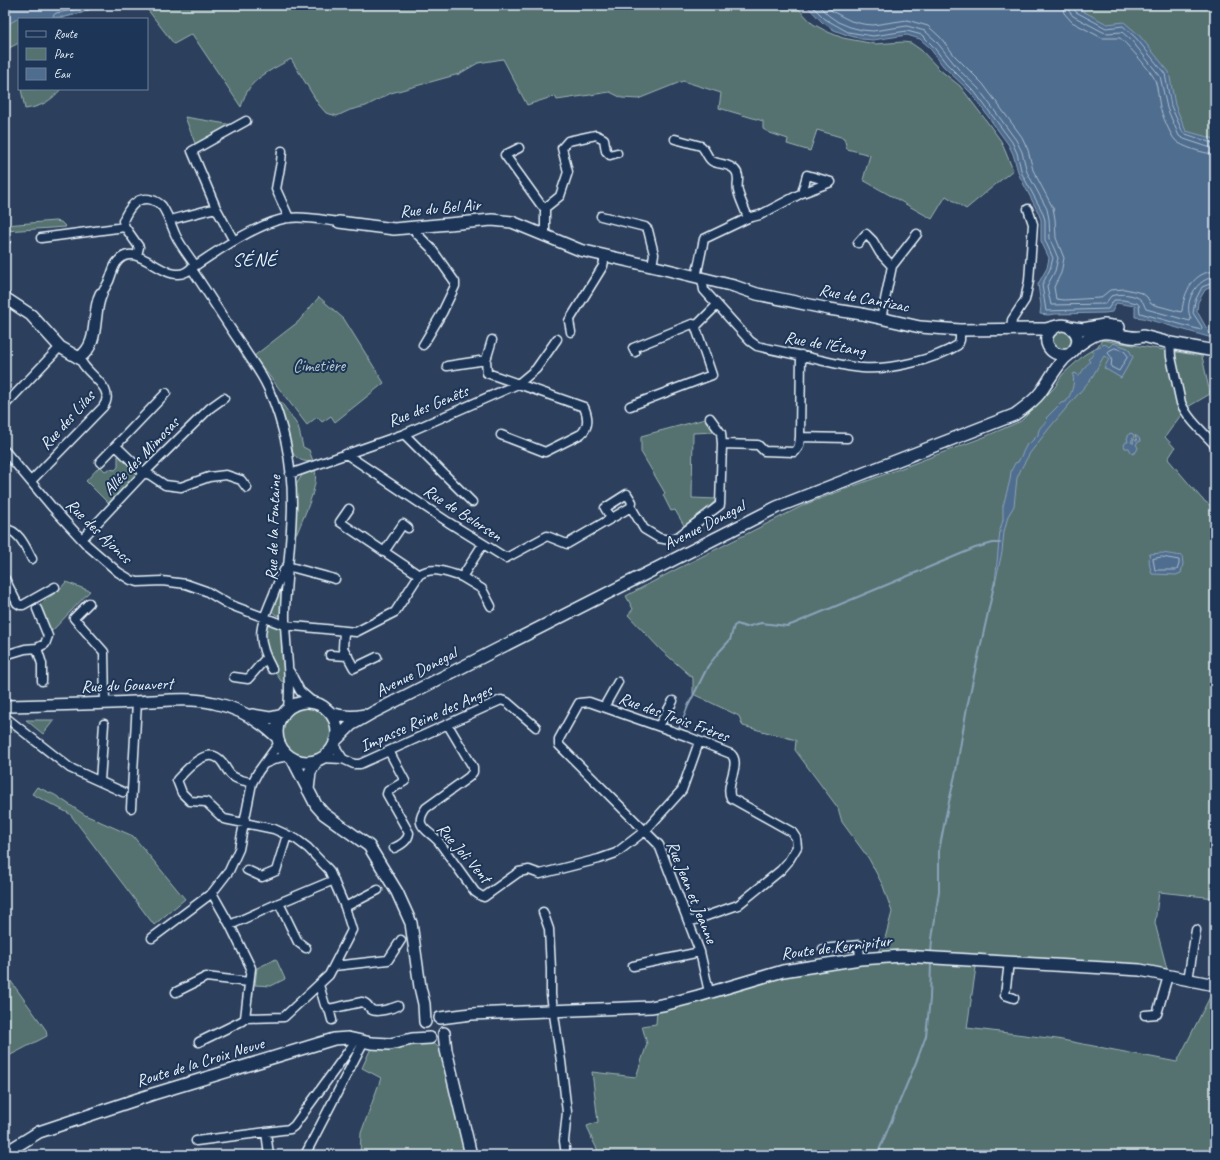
<svg xmlns="http://www.w3.org/2000/svg" width="1220" height="1160" font-family="Caveat,sans-serif">
	<style>
		.green { fill: #547270; stroke: #9eb2b4 }
		.water { fill: #4f6d8f; stroke: #8ca2b9 }
		.lines { fill: none; stroke-linecap: round; stroke-linejoin: round }
		.shore { stroke: #abbcce; stroke-width: 1 }
		.stream { stroke: #8ca2b9; stroke-width: 2 }
		.street-casing { stroke: #e8f1f8; stroke-width: 11 }
		.secondary-casing { stroke: #e8f1f8; stroke-width: 14 }
		.street { stroke: #1d3557; stroke-width: 8 }
		.secondary { stroke: #1d3557; stroke-width: 11 }
		.labels { text-anchor: middle; dominant-baseline: central; stroke-width: 4; stroke-linejoin: round; paint-order: stroke }
		.street-label { font-size: 17px; fill: #e8f1f8; stroke: #1d3557 }
		.park-label { font-size: 17px; fill: #b4c5c8; stroke: #1d3557 }
		.quarter-label { font-size: 19px; letter-spacing: 1px; fill: #e8f1f8; stroke: #1d3557 }
	</style>
	<rect width="100%" height="100%" fill="#2c3f5c"/>
	<filter id="ink" filterUnits="userSpaceOnUse"><feTurbulence type="fractalNoise" baseFrequency=".025" numOctaves="2"/><feDisplacementMap in="SourceGraphic" scale="8" xChannelSelector="R" yChannelSelector="G"/><feConvolveMatrix kernelMatrix="1 2 1 2 8 2 1 2 1" color-interpolation-filters="sRGB"/></filter>
	<g filter="url(#ink)">
		<path class="green" d="M5 5H100L81 13 65 17 62 19H19V43L5 50Z
			M144 5H795L813 24 828 32 843 38 875 44 903 42 911 43 921 50 940 70 960 86 988 123 1001 141 1013 170 966 209 946 196 932 219 863 180 870 155 847 149 844 138 817 130 810 151 787 144 788 139 770 133 763 129V121L719 108 721 93 683 81 638 99 622 98 610 92 557 100 555 96 527 105 503 59 478 63 459 74 391 93 366 106 350 110 337 116 326 113 319 105 291 59C277 67 254 77 247 92 244 96 243 102 241 107L192 34 174 44Z
			M998 5H1215V209Z
			M21 89H61C51 101 41 107 25 109Z
			M185 117 233 125 196 146Z
			M55 221 61 222 66 227 5 231V225Z
			M319 297 344 319 384 383 335 422 331 416 322 422 317 417 307 425 254 356 298 322Z
			M1052 340a10 10 0 1 1 20 0a10 10 0 1 1-20 0Z
			M1102 340 1202 356 1210 394 1186 408 1165 437 1175 448 1168 459 1202 499 1215 509V898L1159 892 1155 923 1167 969 978 954 967 1028 1057 1039 1177 1062 1213 991H1215V1155H600L592 1139 587 1126 598 1122 592 1072 636 1077 647 1044 642 1026 656 1024 657 1010 778 976 871 963 884 942 892 912 883 886 869 859 842 822 838 808 795 750 796 740 743 726 739 716 693 694V678L661 650 628 615 633 609 626 596 675 570 806 504 984 437 1021 421 1055 387 1062 375 1084 355 1097 347Z
			M279 402H281L298 426 303 447 309 450 313 461C303 463 297 459 292 452L278 404Z
			M705 419 715 432 693 433 692 498 717 499 709 507 685 527 675 510 671 511 663 495 665 493 641 452V436Z
			M119 455 123 456 138 472 137 476 109 504 86 481 100 466 105 471 109 469 115 470 118 467V456Z
			M315 469C319 486 304 515 298 531L294 536 296 485 302 475Z
			M66 582 90 591 52 631 38 606 60 589Z
			M281 583V612L279 616C274 615 273 611 268 609Z
			M267 622 281 628 282 658 286 679 284 682 281 681C272 668 264 651 264 634 264 630 266 626 267 622Z
			M282 732a25 25 0 1 1 50 0a25 25 0 1 1-50 0Z
			M26 720H54L43 734Z
			M37 787 55 795 85 815 133 836 185 899 154 925 70 814 32 794Z
			M276 959 285 979 271 986 255 985 257 968Z
			M5 973 46 1030 47 1036 5 1058Z
			M430 1041 435 1044 446 1056 467 1155H360L361 1133 381 1078 362 1068 372 1046Z"/>
		<path class="water" d="M5 5H100L81 13 65 17 17 19 5 26Z
			M806 5H1076L1079 9 1107 24 1124 22 1139 35 1169 72 1175 105 1186 131 1215 139V285L1205 290 1198 302 1197 311 1212 338 1143 318 1135 317V306L1116 303 1112 312 1105 313 1055 314 1048 315 1040 314 1041 306 1038 284 1047 268 1049 258 1041 241V220L1038 212 1019 175 1013 154 1008 144 971 93 943 66 929 47 920 39 907 35 873 40 861 39 847 35 834 30 822 22Z
			M1113 343 1128 348 1133 357 1121 378 1104 368 1109 359 1104 356 1091 379 1051 426 1030 453 1022 467 1017 478 1014 506 1008 516 1004 532 1002 552 995 584 1000 530 1003 520V506L1010 480 1011 471 1015 463 1018 462 1027 444 1030 443 1038 435C1038 427 1044 424 1048 420L1046 418 1061 403 1066 402C1071 394 1075 385 1073 375L1074 373 1077 374 1078 377C1083 372 1084 366 1090 362L1088 359 1091 357 1094 353 1093 349 1105 344 1109 347Z
			M1130 433 1133 434 1134 436 1131 442 1132 443H1134L1133 442 1134 439 1136 441H1137L1135 435 1139 438 1140 441 1136 444 1138 448 1136 452 1132 454 1129 448H1125L1124 445 1126 442H1128L1127 438Z
			M1162 553 1182 556 1183 564 1181 573 1176 575 1152 574C1150 568 1148 560 1150 554Z"/>
		<g class="lines">
			<path class="shore" d="M811 5 825 19 848 32 873 36 907 31 922 35 932 45 946 63 974 91 1012 142 1017 153 1022 174 1042 211 1045 220V240L1053 258 1050 269 1042 285 1046 311 1108 309 1114 300H1123L1137 303 1139 305 1140 313 1201 330 1202 327 1193 313 1195 301 1202 287 1215 282
				M818 5 828 15 838 22 850 27 862 30 873 31 907 26 925 31 936 41 960 71 978 88 1016 140 1022 152 1027 172 1047 209 1049 219 1050 239 1058 258 1055 271 1047 286 1051 305 1105 304 1111 296C1119 293 1135 294 1141 300 1144 302 1144 306 1146 309L1190 321 1191 319C1183 303 1196 278 1215 277
				M827 5 832 11 841 16 851 21 863 24 873 25 907 20 928 26 940 37 955 56 983 84 1022 137 1028 150 1033 170 1053 208 1055 219 1056 238 1064 258 1061 273 1054 287 1056 299 1064 300 1100 298 1110 290 1125 289 1142 293 1147 297 1151 304 1181 312 1182 311C1184 292 1193 272 1215 271
				M1062 5 1064 13 1072 22 1102 38H1120C1127 44 1152 72 1155 80 1158 88 1158 98 1160 107 1162 115 1170 134 1175 140 1181 147 1206 154 1215 154
				M1068 5 1069 11 1073 16 1103 32 1107 33 1122 32 1132 41 1160 76 1167 108 1179 136 1184 139 1208 147 1215 148
				M1073 5V8L1076 12 1106 28 1123 26 1136 38 1165 74 1171 106 1183 133 1209 142 1215 143
				M53 19V16L56 13 80 9 90 5
				M1115 348 1124 351 1128 356 1119 371 1111 367 1112 358 1108 353 1109 351Z
				M1162 557 1179 560V564L1177 570H1155L1153 559Z"/>
			<path class="stream" d="M679 729 688 706 708 666 719 652 730 640 734 626 737 624 746 627 761 623 787 626 793 624 975 548 993 543H1000
				M931 954 932 939 939 891V851L946 815 956 771 967 707 995 581
				M877 1155 917 1060 926 1036 930 999 931 962"/>
			<defs>
				<path id="street" d="M675 139 701 146C706 150 707 158 712 161 719 165 729 163 735 170 741 176 736 184 738 191 740 200 745 209 748 218
					M519 148 505 155 541 205 545 208
					M282 151 281 162 276 189 289 218
					M601 216 645 227 648 230 654 254 652 266
					M170 220 216 208
					M415 228 416 233 431 248 455 282V286L442 313 423 345
					M544 235 545 232V208L560 196 568 172 562 148 568 141 596 135 604 139 606 151 610 155 617 153
					M41 238 125 227
					M5 240H6
					M234 241 216 208 192 151 246 121
					M858 243 866 234 873 241 880 253 892 266
					M137 256 139 247 125 227 123 221C128 209 137 195 152 200 156 201 159 203 162 206 168 215 171 224 175 234 180 245 188 255 195 265
					M191 268C208 293 224 319 241 344 250 359 261 372 268 388 284 424 292 464 292 503 292 539 286 576 285 612 284 644 292 676 288 708
					M696 277 704 239 748 218 760 215 802 193 831 182 807 175 802 193
					M702 279 704 290 750 341 757 346C778 351 799 355 820 360 834 363 848 367 862 368 890 370 934 360 958 345L960 340V330
					M101 294C104 290 107 285 109 281 112 274 113 266 118 261 137 239 164 284 186 272 211 255 260 221 289 218 306 216 322 220 339 222
					M881 319 892 266 917 234
					M1011 329 1012 320 1025 300 1029 281 1033 224 1028 209
					M571 332 569 321 603 266 605 256
					M492 340 486 360 487 373 584 407C588 416 590 426 581 434L545 452 501 435
					M1170 343 1171 357 1181 403C1188 419 1202 431 1214 444
					M635 352 633 348 692 324 697 325
					M447 366 486 360
					M5 405 60 347
					M630 406 712 375 696 328 697 325 717 305
					M710 418 721 433 722 444
					M404 434 472 502
					M800 437 847 438
					M116 446 144 473 150 475 165 485 181 487 209 477 226 475 241 480 247 488
					M5 451 52 507 87 545 118 572 131 580 138 582 162 581 186 584 206 591 228 604 284 625 356 632 395 612 419 575C432 565 448 573 462 577L483 544
					M346 454 448 522 506 558 547 536 567 544 631 507 644 529 659 538 669 540 679 536 720 505 722 444 758 445 764 451 794 452C800 448 799 444 800 437L801 355
					M100 462 166 393
					M290 474 404 434 518 384 536 369 557 339
					M31 481 103 407C115 391 95 379 86 368 83 365 81 361 79 358
					M349 509 340 522 419 575
					M611 518 605 508 627 494 632 502 631 507
					M5 529C19 530 26 548 32 559
					M82 539 144 473 210 408 224 398
					M384 552 403 524 408 528
					M462 577 482 589 491 606
					M5 579 17 603 20 605H23L55 587
					M89 603 74 618 104 652 105 703
					M344 631 343 648 354 668 377 657
					M37 648 42 664V681
					M5 655 25 649 37 648 45 644 48 636 37 609
					M330 655 348 656
					M272 669C255 638 260 627 273 596 277 586 280 575 287 566L335 579
					M290 672 300 691 314 703
					M234 677 248 679 266 658
					M604 707 618 682
					M5 717 70 768 123 792
					M448 725 473 767V772L469 777 426 808C412 827 429 830 439 842L475 892 481 896 484 897 519 872 529 870 540 874 599 859 616 853 646 830 682 790 699 742
					M659 726 673 701
					M334 745 343 759
					M389 751 405 781 388 791 387 794 409 833C408 841 401 845 394 848
					M322 758 343 759 354 764H360L501 700 507 702 536 727
					M264 764 278 758 289 756
					M100 781 104 724
					M131 808 137 702
					M247 870 262 877 276 871 287 835
					M212 893 230 925 251 968 245 1018
					M279 903 298 942 306 948
					M345 907 378 890
					M543 912 549 929 551 969V995L561 1061 567 1112 564 1141 566 1155
					M689 922 738 905 781 870 788 862 797 847 796 838 792 832 731 798C724 785 742 764 731 754L686 736 589 702 579 703 559 739V745L659 845 700 952 709 992
					M230 925 279 903 334 880
					M152 938 212 893 229 871 239 849 252 783 258 772 279 743
					M823 949 859 945 860 959
					M1009 962 1005 995 1014 998
					M334 966 388 960 401 940
					M633 966 700 952
					M1188 980 1196 930
					M319 985 325 1005 329 1009 362 1002C368 1003 368 1008 372 1010 377 1013 393 1008 398 1006
					M176 992 206 977 249 982
					M329 1009 332 1020
					M1145 1015 1157 1014 1168 976
					M199 1042 242 1021 245 1018 284 1017 329 975 352 930 345 907 329 870 308 848 296 839 274 829 224 819 206 802 190 801 182 793 177 780C187 769 208 744 222 762 226 767 228 774 234 777 239 780 246 781 252 783
					M266 1132 269 1155
					M196 1141 290 1129 294 1126 352 1046 356 1039
					M305 1155 364 1041"/>
				<path id="secondary" d="M339 222 394 229 492 220 512 222 580 250 664 269 734 286 757 294 829 309 862 314 920 327 947 329 960 330 1036 329H1046L1057 326
					M5 298 31 315 60 347 79 358C101 343 91 314 101 294
					M1069 327 1083 329 1104 325 1119 327
					M1076 347C1084 342 1092 334 1102 333 1115 331 1132 341 1143 336L1170 343 1215 351
					M277 732a30 30 0 1 1 60 0a30 30 0 1 1-60 0Z
					M5 706C48 705 92 704 135 702 161 701 189 697 214 703 239 708 259 720 277 737
					M330 713C342 717 352 718 364 715
					M252 715 270 718 283 715
					M335 741 351 725 372 713 777 507 1014 415C1024 408 1033 402 1040 393 1048 382 1054 370 1063 360 1067 355 1073 353 1076 347 1083 333 1066 319 1054 328 1039 338 1049 357 1067 355
					M292 758 316 805 324 814 369 846 397 892 411 923 420 987 424 1004 425 1022
					M308 790 310 772 317 760
					M440 1018 471 1014 651 1007 667 1004 698 996 783 971 860 959 902 956 1140 970 1215 985
					M444 1033 446 1050 471 1155
					M5 1153 39 1132 153 1094 334 1039 348 1038 371 1043 390 1044 412 1039 430 1038"/>
			</defs>
			<use href="#street" class="street-casing"/>
			<use href="#secondary" class="secondary-casing"/>
			<use href="#street" class="street"/>
			<use href="#secondary" class="secondary"/>
		</g>
	</g>
	<g class="labels">
		<g class="street-label">
			<text transform="translate(440 208) rotate(-5)">Rue du Bel Air</text>
			<text transform="translate(864 298) rotate(11)">Rue de Cantizac</text>
			<text transform="translate(825 344) rotate(10)">Rue de l'Étang</text>
			<text transform="translate(428 406) rotate(-22)">Rue des Genêts</text>
			<text transform="translate(67 420) rotate(-48)">Rue des Lilas</text>
			<text transform="translate(141 456) rotate(-46)">Allée des Mimosas</text>
			<text transform="translate(463 513) rotate(33)">Rue de Belorsen</text>
			<text transform="translate(704 525) rotate(-27)">Avenue Donegal</text>
			<text transform="translate(273 528) rotate(-88)">Rue de la Fontaine</text>
			<text transform="translate(99 531) rotate(44)">Rue des Ajoncs</text>
			<text transform="translate(416 672) rotate(-27)">Avenue Donegal</text>
			<text transform="translate(127 685) rotate(-2)">Rue du Gouavert</text>
			<text transform="translate(674 717) rotate(20)">Rue des Trois Frères</text>
			<text transform="translate(426 718) rotate(-24)">Impasse Reine des Anges</text>
			<text transform="translate(464 853) rotate(49)">Rue Joli Vent</text>
			<text transform="translate(692 892) rotate(68)">Rue Jean et Jeanne</text>
			<text transform="translate(836 947) rotate(-7)">Route de Kernipitur</text>
			<text transform="translate(200 1062) rotate(-17)">Route de la Croix Neuve</text>
		</g>
		<g class="park-label">
			<text x="319" y="365">Cimetière</text>
		</g>
		<g class="quarter-label">
			<text x="255" y="260">SÉNÉ</text>
		</g>
	</g>
	<rect width="1220" height="1160" fill="none" stroke="#1d3557" stroke-width="20"/>
	<rect x="10" y="10" width="1200" height="1140" fill="none" stroke="#e8f1f8" stroke-width="1.5" filter="url(#ink)"/>
	<rect x="18" y="18" width="130" height="72" fill="#1d3557" stroke="#6e8097"/>
	<rect x="26" y="31" width="20" height="6" fill="#1d3557" stroke="#6e8097"/>
	<text x="54" y="38" font-size="12" fill="#e8f1f8">Route</text>
	<rect x="26" y="48" width="20" height="12" fill="#547270" stroke="#6e8097"/>
	<text x="54" y="58" font-size="12" fill="#e8f1f8">Parc</text>
	<rect x="26" y="68" width="20" height="12" fill="#4f6d8f" stroke="#6e8097"/>
	<text x="54" y="78" font-size="12" fill="#e8f1f8">Eau</text>
</svg>
